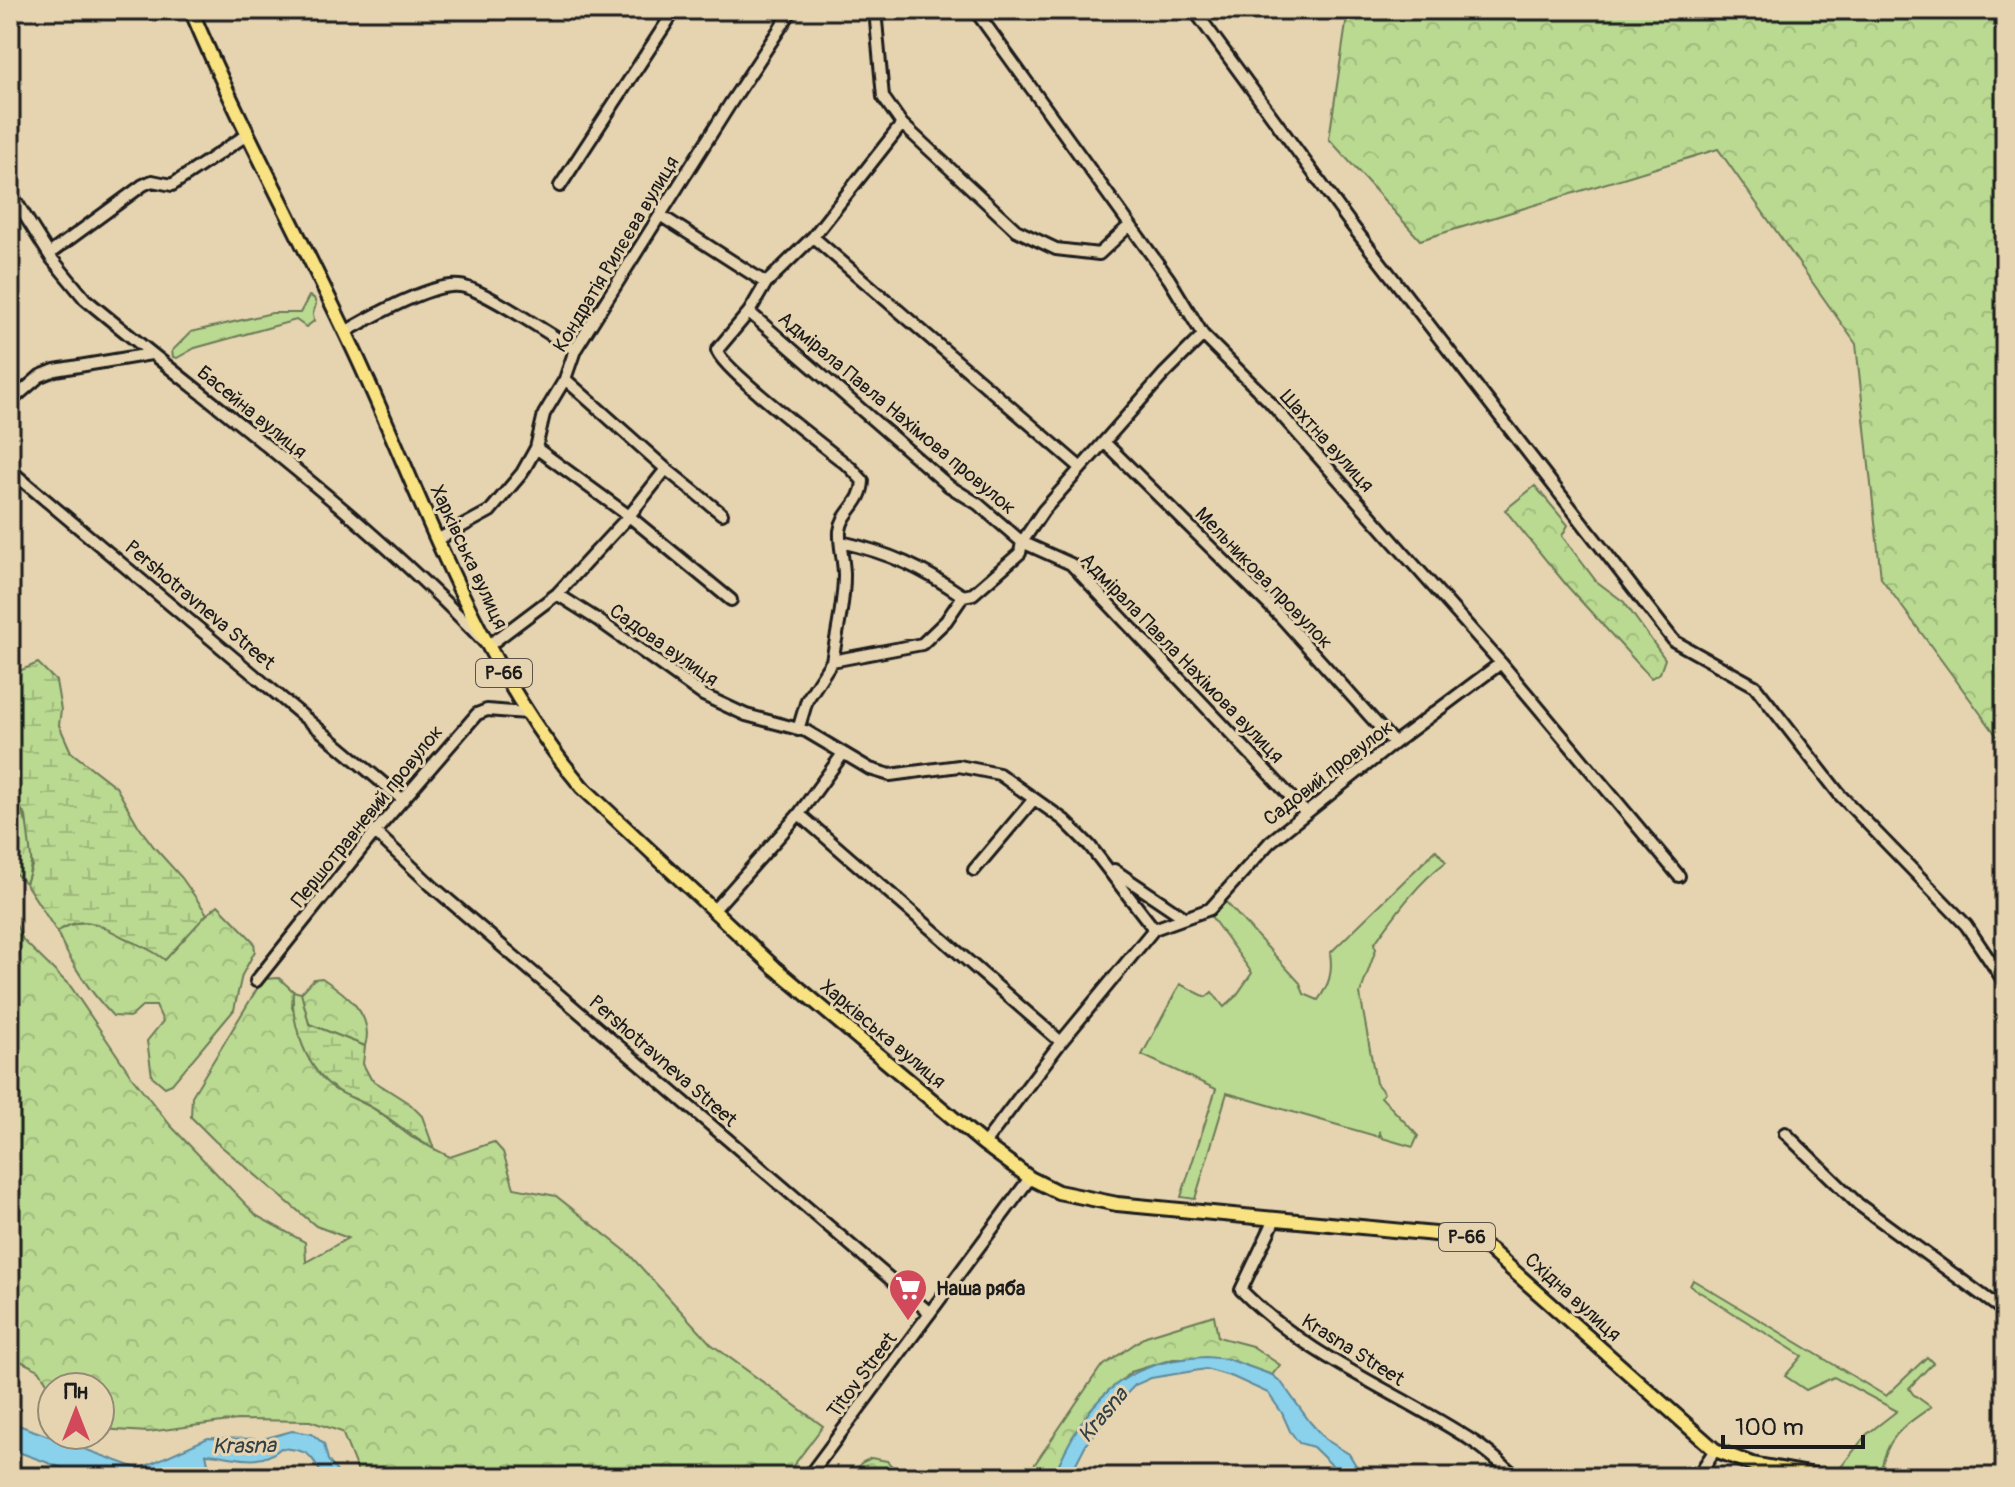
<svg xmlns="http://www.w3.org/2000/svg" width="2015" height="1487" font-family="Pangolin,sans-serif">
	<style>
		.grass { fill: #bad991; stroke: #6b7a56; stroke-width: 2 }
		.forest { fill: url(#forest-crowns); stroke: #6b7a56; stroke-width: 2 }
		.wetland { fill: url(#wetland-marsh); stroke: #6b7a56; stroke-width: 2 }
		.water { fill: #8ad1ec; stroke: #5e8999; stroke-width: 2 }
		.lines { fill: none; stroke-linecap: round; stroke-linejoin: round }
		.minor-casing { stroke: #1c1c1c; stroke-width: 16 }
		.major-casing { stroke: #1c1c1c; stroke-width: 18 }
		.minor { stroke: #e6d4b1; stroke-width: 10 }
		.major { stroke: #f8e281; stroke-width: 12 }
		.labels { text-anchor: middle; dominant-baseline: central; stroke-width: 6; stroke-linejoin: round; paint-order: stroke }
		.shield { fill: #e6d4b1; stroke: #595349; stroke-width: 2 }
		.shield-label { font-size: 18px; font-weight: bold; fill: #1c1c1c }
		.street-label { font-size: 20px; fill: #1c1c1c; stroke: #e6d4b1 }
		.poi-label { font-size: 20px; font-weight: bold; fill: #1c1c1c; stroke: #e6d4b1; text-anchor: start }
		.water-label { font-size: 22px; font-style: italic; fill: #324046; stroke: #e6d4b1 }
	</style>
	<defs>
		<pattern id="forest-crowns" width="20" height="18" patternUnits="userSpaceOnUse" patternTransform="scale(2)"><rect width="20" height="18" fill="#bad991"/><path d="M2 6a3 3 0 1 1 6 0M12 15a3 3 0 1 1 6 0" fill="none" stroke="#9fba7c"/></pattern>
		<pattern id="wetland-marsh" width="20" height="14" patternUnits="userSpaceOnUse" patternTransform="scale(2)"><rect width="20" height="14" fill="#bad991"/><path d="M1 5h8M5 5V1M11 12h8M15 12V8" fill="none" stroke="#9fba7c"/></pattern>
	</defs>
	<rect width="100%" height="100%" fill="#e6d4b1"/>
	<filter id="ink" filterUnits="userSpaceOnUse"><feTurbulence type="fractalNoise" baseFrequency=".0125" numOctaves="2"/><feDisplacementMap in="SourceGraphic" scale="16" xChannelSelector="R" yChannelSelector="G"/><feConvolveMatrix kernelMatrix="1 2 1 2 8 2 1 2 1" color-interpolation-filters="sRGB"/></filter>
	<g filter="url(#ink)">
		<path class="grass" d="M309 296 314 298 316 304 313 314 314 321 306 327 296 320 195 348 177 358 173 357 172 351 191 332 272 313H300Z
			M1436 850 1446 862C1416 884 1395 915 1374 944L1376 949 1360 994 1376 1083 1384 1093 1381 1097 1418 1136 1413 1147 1382 1138 1379 1131V1137L1227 1093 1195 1199 1181 1197 1216 1089 1142 1055 1180 984 1206 997 1212 992 1224 1007 1236 996 1252 973 1210 915 1226 902 1300 983 1304 994 1318 1000C1329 985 1333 973 1330 953Z
			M1693 1280 1886 1396 1927 1357 1933 1363 1909 1388 1913 1394 1931 1407C1901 1428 1887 1436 1880 1474L1841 1467 1866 1435 1897 1411 1834 1377 1806 1390 1785 1376 1802 1356 1690 1286Z"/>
		<path class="forest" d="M1348 10H2005V747L1881 578 1856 344 1718 149 1420 240 1329 139Z
			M1535 486 1568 525 1562 536 1596 581 1624 602 1665 659 1660 673 1651 678 1568 587 1505 510Z
			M10 795C32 819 37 853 26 884L10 868Z
			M218 905 254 942 255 951 242 975 234 1010 172 1084 165 1087 152 1076 147 1041 163 1021 156 1006H143L131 1017 113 1016C89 991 71 964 57 932 92 907 116 938 150 948L196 924Z
			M10 912 23 940 71 987 132 1077 171 1126 257 1216 305 1242 306 1262 348 1238 316 1226 215 1141 191 1117 192 1096 263 979 279 978 293 991 292 1007 334 1089 373 1108 411 1137 450 1157 494 1142 503 1152 514 1188 556 1196 627 1252 711 1344 823 1426 785 1477H360L342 1432 310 1421 237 1420 148 1432 100 1429V1387H52V1390L39 1370 10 1356Z
			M322 978C345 993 375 1015 365 1046L309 1024 301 993 314 979Z
			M1214 1315 1218 1337 1252 1346 1280 1365 1272 1375 1228 1359H1173L1131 1372 1091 1409 1053 1477H1026L1100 1368 1146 1336Z
			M871 1458 887 1461 899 1474 910 1466 925 1477H852L861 1463Z"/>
		<path class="wetland" d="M38 663 56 681 61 710 59 725 71 752 116 787 139 827 154 847 182 878 207 914 165 960C153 950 141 946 127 939 100 926 85 912 57 932L26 884 32 866 26 816 10 795V669L17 672Z
			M293 991 301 993 309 1024 365 1046 363 1064 371 1079 410 1104 422 1116 434 1149C409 1136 393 1119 371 1107 360 1100 348 1097 337 1090 307 1072 291 1025 293 991Z"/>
		<path class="water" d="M1206 1357 1228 1359 1272 1375 1281 1382 1310 1422 1325 1439 1349 1454 1363 1477H1344L1313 1447 1299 1443 1290 1431 1282 1413 1268 1393 1233 1377 1206 1369 1151 1378 1135 1385 1115 1406 1086 1444 1069 1477H1053C1086 1401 1120 1360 1206 1357Z
			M10 1422 139 1469 208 1438 263 1439 292 1431 312 1434 324 1444 328 1460 341 1477H323C311 1453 308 1450 281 1448 257 1469 235 1455 206 1454L208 1463 178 1477H87L10 1449Z"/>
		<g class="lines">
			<defs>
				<path id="minor" d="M875 10 883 97 902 124 1016 230 1056 249 1099 254 1130 225
					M975 10 1169 279 1203 335 1268 400 1501 663 1679 876
					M1194 10 1350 223 1674 641 1755 686 1840 795 1966 925 2005 983
					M560 186 675 10
					M10 192 52 259 85 299C221 412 366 516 488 646L557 594 629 516 666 469
					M660 215 766 283
					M813 237 1081 468
					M49 254 143 185 152 181 172 185 248 134
					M749 312 949 486 978 504 1022 542 1071 564 1306 813
					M345 332C371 317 432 282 460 286 482 288 552 336 575 350
					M565 379 666 469 722 514
					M10 402 40 376 55 370 151 354
					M1104 442 1281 617 1394 743
					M536 448 629 516 731 600
					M10 470 403 800
					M437 540 490 511 522 473 536 448 544 414 565 379 575 350 730 104 792 10
					M841 542C890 553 922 568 963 596
					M557 594 598 620 703 695 746 715 806 731 870 769 890 775 959 766 999 774 1064 820 1090 846 1154 929
					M832 661C837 633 844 603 844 575 844 560 839 545 840 531 842 511 862 505 863 481L851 468C829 450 721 369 717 350L749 312 766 283 813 237 902 124
					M798 730 807 700 832 661 922 644 946 621 963 596 973 594 1020 553 1022 542 1043 511 1163 375 1203 335
					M799 814 1061 1042
					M375 832 432 886 930 1313
					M974 870 1034 799
					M1114 870 1185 918
					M713 911 799 814 842 755
					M1154 929 1210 909 1270 842 1394 743 1501 663
					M256 981 375 832 477 714 487 710 527 713
					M1785 1133 1858 1204 2005 1312
					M984 1144 1061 1042 1154 929
					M1275 1219 1241 1290C1309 1359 1395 1390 1474 1442 1489 1452 1503 1465 1517 1477
					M808 1477 1030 1178
					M1697 1477 1715 1450"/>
				<path id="major" d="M191 10C241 129 304 242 358 359 425 505 477 662 582 787L775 968 984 1144 1030 1178 1058 1192 1117 1204 1467 1237 1490 1250 1715 1450 1752 1464 1826 1477"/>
			</defs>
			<use href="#minor" class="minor-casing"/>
			<use href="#major" class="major-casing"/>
			<use href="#minor" class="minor"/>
			<use href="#major" class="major"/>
		</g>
	</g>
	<defs>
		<symbol id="supermarket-pin" viewBox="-11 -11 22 30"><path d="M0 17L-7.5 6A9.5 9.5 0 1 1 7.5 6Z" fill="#d1495b" stroke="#e6d4b1"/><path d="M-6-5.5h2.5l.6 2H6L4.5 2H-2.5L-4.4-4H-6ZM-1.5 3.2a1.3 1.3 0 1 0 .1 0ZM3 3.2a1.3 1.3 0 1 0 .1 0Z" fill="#fff"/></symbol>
	</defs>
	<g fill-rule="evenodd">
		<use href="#supermarket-pin" x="886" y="1266" width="44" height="60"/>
	</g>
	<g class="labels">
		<g class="shield">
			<rect x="476" y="659" width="56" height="28" rx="6"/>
			<rect x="1439" y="1223" width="56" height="28" rx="6"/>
		</g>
		<g class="shield-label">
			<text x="504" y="673">Р-66</text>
			<text x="1467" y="1237">Р-66</text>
		</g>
		<g class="street-label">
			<text transform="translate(616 254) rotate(-59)">Кондратія Рилєєва вулиця</text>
			<text transform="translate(252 412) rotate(39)">Басейна вулиця</text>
			<text transform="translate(897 413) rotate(40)">Адмірала Павла Нахімова провулок</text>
			<text transform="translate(1327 441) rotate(48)">Шахтна вулиця</text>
			<text transform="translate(469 557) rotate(65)">Харківська вулиця</text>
			<text transform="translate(1264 578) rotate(46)">Мельникова провулок</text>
			<text transform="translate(200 605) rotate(40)">Pershotravneva Street</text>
			<text transform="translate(664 645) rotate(35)">Садова вулиця</text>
			<text transform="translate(1182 658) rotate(46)">Адмірала Павла Нахімова вулиця</text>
			<text transform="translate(1328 773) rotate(-38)">Садовий провулок</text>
			<text transform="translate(367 816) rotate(-51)">Першотравневий провулок</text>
			<text transform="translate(883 1034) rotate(40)">Харківська вулиця</text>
			<text transform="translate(663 1061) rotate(41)">Pershotravneva Street</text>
			<text transform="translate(1573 1297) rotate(42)">Східна вулиця</text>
			<text transform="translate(1353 1350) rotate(32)">Krasna Street</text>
			<text transform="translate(862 1375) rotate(-53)">Titov Street</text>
		</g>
		<g class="poi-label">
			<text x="936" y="1288">Наша ряба</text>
		</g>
		<g class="water-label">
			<text transform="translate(1103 1415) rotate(-50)">Krasna</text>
			<text transform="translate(244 1446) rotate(-1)">Krasna</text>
		</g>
	</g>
	<rect width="2015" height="1487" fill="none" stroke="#e6d4b1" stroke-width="40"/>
	<rect x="20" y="20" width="1975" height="1447" fill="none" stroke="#1c1c1c" stroke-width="3" filter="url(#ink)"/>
	<g transform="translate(76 1411)"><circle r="38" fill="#e6d4b1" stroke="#958a75" stroke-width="2"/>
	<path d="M0-6L14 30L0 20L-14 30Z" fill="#d1495b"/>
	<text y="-12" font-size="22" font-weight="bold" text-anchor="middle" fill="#1c1c1c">Пн</text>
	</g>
	<path d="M1723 1435v12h140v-12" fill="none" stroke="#1c1c1c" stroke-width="4"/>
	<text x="1735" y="1435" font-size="24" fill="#1c1c1c" stroke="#e6d4b1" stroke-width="6" paint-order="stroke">100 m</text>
</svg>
